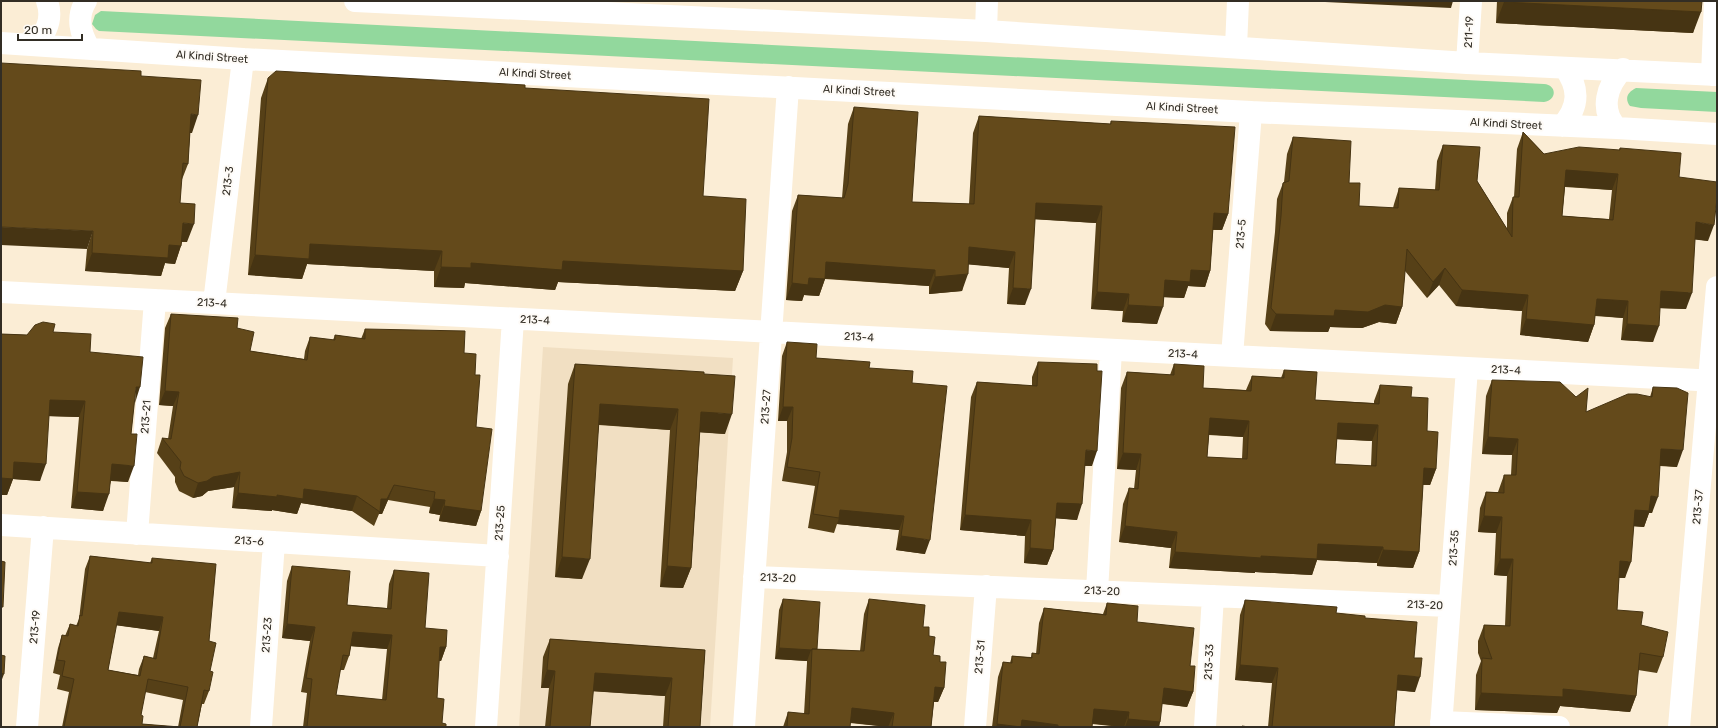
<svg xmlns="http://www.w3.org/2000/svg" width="1718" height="728" font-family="Rubik,sans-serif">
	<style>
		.built { fill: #f1dfc2 }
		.green { fill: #92d89d }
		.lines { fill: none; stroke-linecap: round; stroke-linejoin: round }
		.minor { stroke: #fff; stroke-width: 22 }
		.wall { fill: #564017; fill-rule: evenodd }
		.shaded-wall { fill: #463413 }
		.building { fill: #644a1b; stroke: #463413; fill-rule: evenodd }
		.labels { text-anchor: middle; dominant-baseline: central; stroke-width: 4; stroke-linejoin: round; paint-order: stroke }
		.street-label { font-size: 11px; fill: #322d24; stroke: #fefbf7 }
	</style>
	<rect width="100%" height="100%" fill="#fbedd5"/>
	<path class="built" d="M543 347 733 358 710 727H519Z"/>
	<path class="green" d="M101 11 1544 84C1557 85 1557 100 1544 102L99 31 96 29 92 24 95 15Z
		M1636 88 1717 92V112L1641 108 1630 106C1624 98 1628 92 1636 88Z"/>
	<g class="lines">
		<path class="minor" d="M86 1C76 17 80 34 90 49
			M355 1 986 31 1467 63 1717 75
			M986 31 987 1
			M1 43 243 59 1251 112 1617 128 1717 134
			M35 45C47 32 53 18 47 1
			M1236 47 1238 1
			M1467 63 1471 1
			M1712 75 1715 1
			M1562 126C1579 107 1580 89 1565 68
			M1617 128C1599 110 1607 85 1623 69
			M1 292 1717 381
			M214 303 243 59
			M1232 356 1251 112
			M1 525 498 556
			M137 534 155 300
			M754 577 1449 606
			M1097 591 1111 350
			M1441 722 1559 727
			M27 727 43 527
			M261 727 274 542
			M486 727 513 319
			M744 727 788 87
			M975 727 986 586
			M1205 727 1213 596
			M1441 727 1467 368
			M1679 727 1717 287"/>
	</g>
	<path class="wall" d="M1497 1H1702L1693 33 1496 23Z
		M141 76 192 133H190L188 164 181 182 180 203 187 242H182L175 264 165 263 161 276 85 271 87 249Z
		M268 78 525 88 703 196 743 271 735 291 558 282 555 290 465 283 464 288 434 287V271L307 264 302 279 248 275 261 98Z
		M854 107 912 202 969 204 973 133 979 116 1110 124 1111 121 1228 214 1222 230H1213L1210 271 1205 287 1188 286 1184 298 1164 297 1157 324 1122 322 1123 311 1091 309 1096 223 1035 219 1025 305 1007 304 1009 268 968 264 962 291 929 294V286L825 279 819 296 804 295 802 301 786 300 792 211 798 195 842 198 848 124Z
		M1523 132 1544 154 1619 150 1620 148 1679 177 1708 241 1695 239 1686 309 1660 308 1653 342 1621 340 1623 318 1595 316 1594 325 1588 342 1520 335 1522 311 1456 306 1439 285 1427 298 1405 271 1402 307 1396 324 1379 322 1362 328 1330 327 1328 332 1270 331 1265 324 1275 232 1277 199 1283 183 1284 182 1287 154 1293 137 1349 183 1359 206 1393 208 1394 204 1399 188 1435 190 1437 161 1443 145 1477 181 1507 229V213L1513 197H1514L1517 149ZM1565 187 1612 190 1609 219 1562 216Z
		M171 314 237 328 250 351 304 359 305 351 310 337 333 340 335 335 361 339 365 329 464 353 475 375 476 427 481 511 476 526 439 521 440 515 429 513 430 507 388 500 382 514H379L374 526 352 511 301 503 297 514 272 510V511L232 508 234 487 208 491 202 496 193 498 179 491 175 482V477L157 453 162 438 168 439 173 406 159 405 165 328Z
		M53 332 90 352 134 403 131 434 128 482 111 481 103 511 71 508 79 417 49 416 40 481 13 479 7 495H1V334L27 335Z
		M787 342 816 358 869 368 912 383 925 554 896 550 899 530 837 524 834 533 808 528 815 486 782 481 787 452V421H778L782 356Z
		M1038 362 1092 466H1085L1077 520 1056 518 1053 550 1047 565 1024 563 1025 536 960 530 971 397 977 382 1032 386V377Z
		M575 364 704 374 725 434 700 432 691 568 683 588 660 587 670 430 599 425 582 579 555 577 568 384Z
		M1174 364 1203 388 1246 390 1252 376 1281 378 1284 370 1315 400 1374 403V401L1380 385 1411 397 1427 431 1436 469 1430 485H1423L1419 552 1413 568 1377 566V563L1317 560 1312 575 1255 572V573L1169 568 1171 548 1119 542 1123 504 1129 488 1134 489 1136 470 1117 469 1121 388 1127 372 1170 375ZM1209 435 1243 437 1242 459 1207 457ZM1337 439 1372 441 1371 466 1335 464Z
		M1492 380 1586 412 1650 397 1653 387 1677 467 1660 466 1652 513H1649L1644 527 1634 526 1625 578H1619L1617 610 1641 625 1663 657 1657 673 1638 670 1636 696 1630 712 1560 706 1557 713 1475 710 1476 675 1481 661 1478 653V641L1484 625 1505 626 1507 576 1494 575 1496 533 1478 532 1480 508 1486 492H1498L1504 475H1511L1512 455 1482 454 1486 396Z
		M90 556 150 563 152 558 209 641 210 671 209 691 204 704H202L197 727H62L69 692 57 689 60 675 53 673 58 648 62 635 65 636 70 624 76 626 79 619 85 569ZM116 625 159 631 153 658 144 656 139 669 138 675 108 670ZM145 692 183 700 178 727 142 724 141 715Z
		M292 566 347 605 387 608 389 584 394 570 425 628 446 647 441 661H439L437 698 442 723 301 727H303L307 693 301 692 310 641 282 638 287 581ZM351 646 387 649 382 700 336 695 340 670H344L349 656Z
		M783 599 817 649 860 651 864 614 869 599 923 627 929 636 933 655 940 662 944 688 938 702H934L931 727H888L850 723V727H783L788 712 804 714 807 663V661L775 659 779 610Z
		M1245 600 1365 618 1414 658 1415 692 1397 690 1394 727H1268L1272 683 1235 680 1240 615Z
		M1107 603 1137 622 1190 666 1193 692 1187 707 1162 704 1159 727H1121L1092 724V727H992L998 677 1003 662 1010 663 1012 656 1031 657 1032 653 1036 654 1039 623 1044 608 1103 614Z
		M550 639 705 650 700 727H663L665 696 593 691 590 727H545L549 688H541L543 657Z"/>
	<path class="shaded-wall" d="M1304 1H1453L1451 8Z
		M1504 2 1701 12 1693 33 1496 23Z
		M191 114 198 115 192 133H185Z
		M1566 170 1618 174 1612 190 1560 186Z
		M1036 203 1102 206 1096 223 1030 219Z
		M1214 213 1228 214 1222 230 1208 229Z
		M1696 222 1714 225 1708 241 1690 239Z
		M183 223 194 224 187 242 176 241Z
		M1 227 93 231 87 249 1 245Z
		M310 244 442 251 434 271 307 264 302 279 248 275 255 255Z
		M169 245 181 246 175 264 165 263 161 276 85 271 92 253Z
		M969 247 1015 252 1009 268 963 264Z
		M563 261 743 271 735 291 558 282 555 290 465 283 464 288 434 287 441 267 471 263Z
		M826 262 935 270 929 286 820 278Z
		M1445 268 1439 285 1427 298 1433 282Z
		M1191 270 1210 271 1205 287 1188 286 1184 298 1159 297 1165 280Z
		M968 274 962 291 929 294 935 277Z
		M809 278 825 279 819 296 804 295 802 301 786 300 792 283Z
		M1013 288 1031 289 1025 305 1007 304Z
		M1462 290 1528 295 1522 311 1456 306Z
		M1661 291 1692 293 1686 309 1655 308Z
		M1097 292 1129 294 1123 311 1091 309Z
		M1597 299 1628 301 1623 318 1591 315Z
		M1128 305 1163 307 1157 324 1122 322Z
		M1385 305 1402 307 1396 324 1379 322 1362 328 1330 327 1328 332 1270 331 1276 314 1335 310Z
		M1526 319 1594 325 1588 342 1520 335Z
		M1627 324 1659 326 1653 342 1621 340Z
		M136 387H140L135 403Z
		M165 391 179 392 173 406 159 405Z
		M50 400 85 401 79 417 44 416Z
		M600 404 678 409 670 430 593 424Z
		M783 407H793L787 421H778Z
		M701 412 732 414 725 434 694 432Z
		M1210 418 1249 421 1243 437 1204 434Z
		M1338 423 1378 425 1372 441 1332 439Z
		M1488 437 1518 439 1512 455 1482 454Z
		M1661 449 1683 450 1677 467 1655 465Z
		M1086 450 1097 451 1092 466 1080 465Z
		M1123 453 1141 454 1136 470 1117 469Z
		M14 462 46 464 40 481 13 479 7 495H1V478Z
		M112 464 134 466 128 482 106 480Z
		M1424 468 1436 469 1430 485 1418 484Z
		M240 472 234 487 208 491 202 496 193 498 198 483 213 477Z
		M394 485 388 500 382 514H379L381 499Z
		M304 489 357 496 352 511 301 503 297 514 272 510V511L232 508 238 493Z
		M77 492 109 494 103 511 71 508Z
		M1651 496 1658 497 1652 513H1649L1644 527 1629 526 1635 510Z
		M434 499 445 500 440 515 429 513Z
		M1057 503 1082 504 1077 520 1051 518Z
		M444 506 481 511 476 526 439 521Z
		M840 510 904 516 899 530 837 524 839 518Z
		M965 515 1031 520 1025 536 960 530Z
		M1484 516 1502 517 1496 533 1478 532Z
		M1125 526 1177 532 1171 548 1119 542Z
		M901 536 930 540 925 554 896 550Z
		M1318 544 1383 547 1377 563 1317 560 1312 575 1255 572V573L1169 568 1175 552 1261 556Z
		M1030 548 1053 550 1047 565 1024 563Z
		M1383 550 1419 552 1413 568 1377 566Z
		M562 557 590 559 582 579 555 577Z
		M1500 559H1513L1507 576 1494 575Z
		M1620 561 1631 562 1625 578 1614 577Z
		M667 566 691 568 683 588 660 587Z
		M119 612 163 617 159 631 114 625Z
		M287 624 315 627 310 641 282 638Z
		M353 632 392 635 387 649 348 646Z
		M440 647H446L441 661H435Z
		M779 648 811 650 807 661 775 659Z
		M1240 665 1278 668 1272 683 1235 680Z
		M547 670 555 671 549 688H541Z
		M1 673 4 674 1 682Z
		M595 673 672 678 665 696 589 691Z
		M1398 675 1420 677 1415 692 1393 690Z
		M935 687 944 688 938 702 930 701Z
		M1164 688 1193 692 1187 707 1158 703Z
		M1563 689 1636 696 1630 712 1560 706 1557 713 1475 710 1481 693Z
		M852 708 894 713 888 727 846 722Z
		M1094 709 1129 712 1124 727 1088 723Z
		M1128 719 1160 722 1159 727H1125Z
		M1022 720 1058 725 1057 727H996L997 724Z"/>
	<path class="building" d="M1504 1H1702L1701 12 1504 2Z
		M1 63 141 71V76L201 80 198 115 191 114 188 164 183 163 180 203 195 204 194 224 183 223 181 246 169 245 168 258 92 253 93 231 1 227Z
		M276 71 525 85V88L709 99 703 196 746 199 743 271 563 261 562 270 471 263V268L441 267 442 251 310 244 309 259 255 255 268 78Z
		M854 107 918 112 912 202 974 204 979 116 1111 124V121L1235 127 1228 214 1214 213 1210 271 1191 270 1190 282 1165 280 1163 307 1128 305 1129 294 1097 292 1102 206 1036 203 1031 289 1013 288 1015 252 969 247 968 274 935 277V270L826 262 825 279 809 278 808 285 792 283 798 195 844 198 848 184Z
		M1523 132 1544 154 1579 147 1620 150V148L1681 153 1679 177 1717 182V198L1714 225 1696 222 1692 293 1661 291 1659 326 1627 324 1628 301 1597 299 1594 325 1526 319 1528 295 1462 290 1445 268 1433 282 1407 249 1402 307 1385 305 1368 312 1335 310 1334 316 1276 314 1271 308 1281 216 1283 183 1289 181 1293 137 1351 141 1349 183H1360L1359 206 1398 208 1399 188 1439 190 1443 145 1480 147 1477 181 1512 237 1513 197H1519ZM1566 170 1618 174 1613 220 1562 216Z
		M171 314 238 318 237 328 254 332 250 351 307 360 310 337 335 340V335L365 339V329L465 331 464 353 476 354 475 375H480L476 427 492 429 481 511 444 506 445 500 434 499 435 492 394 485 387 499H381L380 512 357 496 304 489 303 499 277 495V497L238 493 240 472 213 477 207 481 198 483 184 476 180 468 181 462 162 438 171 439 179 392 165 391Z
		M43 322 55 324 53 332 91 334 90 352 143 357 140 387H136L131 434H137L134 466 112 464 109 494 77 492 85 401 50 400 46 464 14 462 13 479 1 478V334L27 335 35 325Z
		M787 342 817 344 816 358 870 362 869 368 913 371 912 383 947 386 930 540 901 536 904 516 840 510 839 518 813 514 820 472 787 467 792 438 793 407H783Z
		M1038 362 1097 364V371H1102L1097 451 1086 450 1082 504 1057 503 1053 550 1030 548 1031 520 965 515 977 382 1037 386Z
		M575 364 704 372V374L735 376 732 414 701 412 691 568 667 566 678 409 600 404 590 559 562 557Z
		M1174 364 1204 366 1203 388 1251 391 1252 376 1284 378V370L1317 372 1315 400 1379 404 1380 385 1412 387 1411 397 1428 398 1427 431 1438 432 1436 469 1424 468 1419 552 1383 550V547L1318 544 1317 559 1261 556V558L1175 552 1177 532 1125 526 1129 488 1138 489 1141 454 1123 453 1127 372 1174 375ZM1210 418 1249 421 1247 459 1207 457ZM1338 423 1378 425 1376 466 1335 464Z
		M1492 380 1560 382 1576 397 1588 388 1586 412 1628 394H1637L1652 397 1653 387 1677 388 1688 393 1683 450 1661 449 1658 497 1651 496 1649 511 1635 510 1631 562 1620 561 1617 610 1643 612 1641 625 1668 632 1663 657 1640 653 1636 696 1563 689V697L1481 693 1482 658 1492 659 1484 637V625L1510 626 1513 559H1500L1502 517 1484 516 1486 492 1504 493V475H1516L1518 439 1488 437Z
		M90 556 152 563V558L216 564 209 641 216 643 210 671 213 672 209 691 204 690 197 727H64L74 679 62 676 65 661 57 660 62 635 68 636 70 624 78 626 80 615 82 616ZM119 612 163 617 156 659 144 656 140 676 108 670ZM148 679 188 687 180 727 142 724 143 716 141 715Z
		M1 561 5 562 3 607H1Z
		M292 566 350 571 347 605 391 609 394 570 429 573 425 628 447 630 446 647H440L437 698 444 699 442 723 446 724V727H307L312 679 306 678 315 627 287 624ZM353 632 392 635 386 700 336 695 343 655 349 656Z
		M783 599 820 602 817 649H812V650L779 648Z
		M869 599 925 605 923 627H929V636L935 637 933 655 940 656V662H946L944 688 935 687 931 727H892L894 713 852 708 850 727H787L788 712 809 714 812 649 864 651Z
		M1245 600 1337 607 1336 613 1365 616V618L1417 622 1414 658H1422L1420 677 1398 675 1394 727H1272L1278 668 1240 665Z
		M1107 603 1138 606 1137 622 1194 628 1190 666H1195L1193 692 1164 688 1160 722 1128 719 1129 712 1094 709 1092 727H1058V725L1022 720 1021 727 997 724 1003 662 1012 663V656L1032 658V653L1039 654 1044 608 1106 615Z
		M550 639 705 650 700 727H668L672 678 595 673 590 727H550L555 671 547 670Z
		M1 655 5 656 4 674 1 673Z
		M1242 726 1249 727H1241Z"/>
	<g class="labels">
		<g class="street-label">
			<text transform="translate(1469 32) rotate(-87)">211-19</text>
			<text transform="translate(212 57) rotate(4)">Al Kindi Street</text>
			<text transform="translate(535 74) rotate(3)">Al Kindi Street</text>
			<text transform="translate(859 91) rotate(3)">Al Kindi Street</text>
			<text transform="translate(1182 108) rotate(3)">Al Kindi Street</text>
			<text transform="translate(1506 124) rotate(3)">Al Kindi Street</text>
			<text transform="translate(228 181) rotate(-83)">213-3</text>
			<text transform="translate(1241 234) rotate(-85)">213-5</text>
			<text transform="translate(212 303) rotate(3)">213-4</text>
			<text transform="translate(535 320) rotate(3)">213-4</text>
			<text transform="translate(859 337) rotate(3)">213-4</text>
			<text transform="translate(1183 354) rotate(3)">213-4</text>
			<text transform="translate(1506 370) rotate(3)">213-4</text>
			<text transform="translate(766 407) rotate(-86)">213-27</text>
			<text transform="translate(146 417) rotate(-86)">213-21</text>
			<text transform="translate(1698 507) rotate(-85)">213-37</text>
			<text transform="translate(500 523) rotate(-86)">213-25</text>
			<text transform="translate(249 541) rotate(4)">213-6</text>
			<text transform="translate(1454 548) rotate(-86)">213-35</text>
			<text transform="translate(778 578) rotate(2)">213-20</text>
			<text transform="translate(1102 591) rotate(2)">213-20</text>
			<text transform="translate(1425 605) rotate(2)">213-20</text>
			<text transform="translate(35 627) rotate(-85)">213-19</text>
			<text transform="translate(267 635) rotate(-86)">213-23</text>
			<text transform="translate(980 657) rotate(-85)">213-31</text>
			<text transform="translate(1209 662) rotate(-87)">213-33</text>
		</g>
	</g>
	<rect width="1718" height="728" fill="none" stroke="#322d24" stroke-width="4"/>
	<path d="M18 34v6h64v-6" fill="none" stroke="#322d24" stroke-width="2"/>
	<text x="24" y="34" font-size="12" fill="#322d24" stroke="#fefbf7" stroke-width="3" paint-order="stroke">20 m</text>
</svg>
